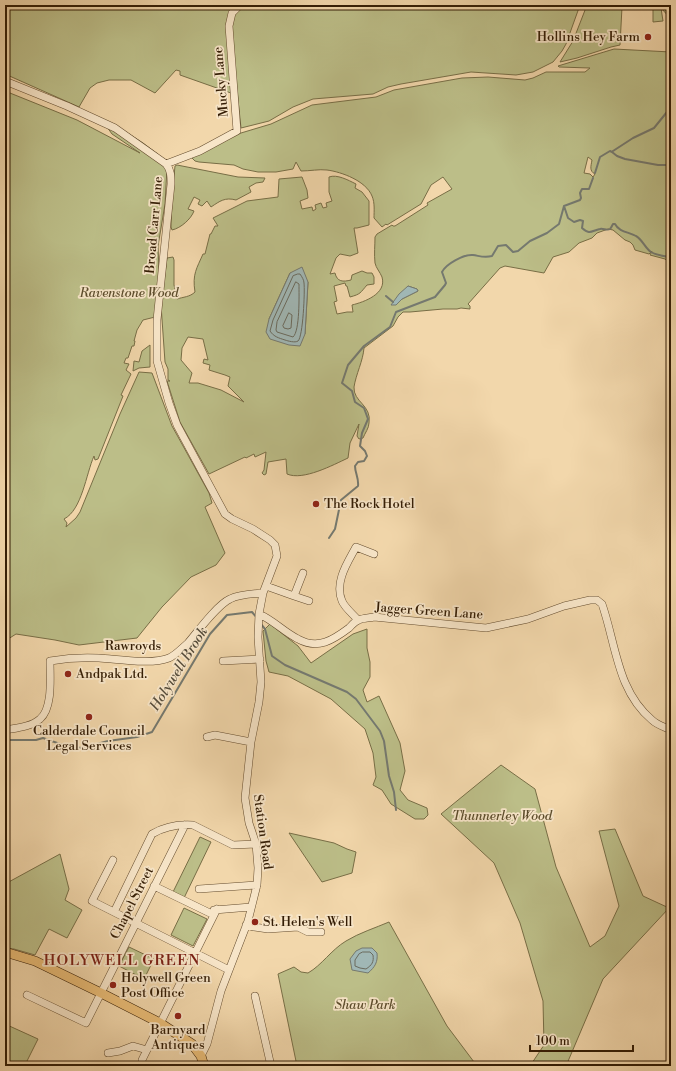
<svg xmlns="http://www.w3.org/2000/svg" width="676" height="1071" font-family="'Libre Bodoni',serif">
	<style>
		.green { fill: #bcbe88; stroke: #786e46; fill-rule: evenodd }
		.water { fill: #a0b7b5; stroke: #75796f }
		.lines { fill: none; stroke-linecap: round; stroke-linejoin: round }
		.shore { stroke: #6a6a5d; stroke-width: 1 }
		.stream { stroke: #75796f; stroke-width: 2 }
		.minor-casing { stroke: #644c2e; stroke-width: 8 }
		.major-casing { stroke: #341d05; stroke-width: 10 }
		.minor { stroke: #f7e5c8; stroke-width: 7 }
		.major { stroke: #e9bc76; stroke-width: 9 }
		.poi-dot { fill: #8f2418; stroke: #f7e5c8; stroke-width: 1.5 }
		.labels { text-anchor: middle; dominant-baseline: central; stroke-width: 3.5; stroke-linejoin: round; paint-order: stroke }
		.poi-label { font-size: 13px; fill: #341d05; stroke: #f7e5c8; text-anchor: start }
		.street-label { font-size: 13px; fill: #341d05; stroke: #f7e5c8 }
		.park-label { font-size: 13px; font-style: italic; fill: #5d4d2c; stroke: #f7e5c8 }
		.water-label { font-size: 14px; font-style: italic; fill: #544b3a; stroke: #f7e5c8 }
		.quarter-label { font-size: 15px; letter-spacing: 1px; fill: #7a1f14; stroke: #f7e5c8 }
	</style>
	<rect width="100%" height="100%" fill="#f2d7ab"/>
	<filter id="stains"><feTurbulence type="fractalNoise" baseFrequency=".005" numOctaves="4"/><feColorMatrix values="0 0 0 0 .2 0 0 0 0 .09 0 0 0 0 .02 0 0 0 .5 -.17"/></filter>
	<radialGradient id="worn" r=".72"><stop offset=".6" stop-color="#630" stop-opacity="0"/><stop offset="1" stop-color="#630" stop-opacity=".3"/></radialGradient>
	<path class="green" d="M5 5H236L231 10V93L180 75V71L176 70 155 93 131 80H109L97 83 90 88 79 107 5 74Z
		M243 5H580L566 44 562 51 553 62 533 72 516 75 471 72 401 84 388 87 373 94 313 99 293 107 269 121 241 128 230 24 238 9Z
		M587 5H639L637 7H622L620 45 611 47 577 58 560 62 573 41Z
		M653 5H671V19L661 8 663 21 653 22Z
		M614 49 671 52V264L665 259 650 255 652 251 649 254 635 250 633 245 630 242 625 240 613 230 608 229 597 233 592 238 579 243 569 252 553 257 544 273 505 266 500 268 468 304 470 306V309L461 308 457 309H443L410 312H403L398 317 393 326 364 348C363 361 356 374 354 387 353 402 372 405 369 423 369 428 365 433 363 438L359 439 357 436 359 424 350 443 348 458C333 465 303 481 287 474L286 459 268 462 266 474 264 475 262 473 264 470 266 452 255 457 254 454 246 458 245 457 209 474 180 422 167 381H170L168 380V369L165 362 161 305 167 258 173 257 174 260V285L177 299C183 297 190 297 195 292 192 274 197 268 203 254H205L210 234H211L215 226H218L213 218 247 201 278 197 279 179 302 177 307 190 308 198 300 201 302 209 312 207 313 211 316 209 315 205 321 203 323 208 327 207 326 203 332 201 329 192V177C337 174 348 180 356 184L355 188 362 192 369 201V225L357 228H354L358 253 350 256 340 254 336 258 330 274 335 273C337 282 343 282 351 280L352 275 362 271 367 273H372L374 277V284L367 285C360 293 361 294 350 297L347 286H346L345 283 334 286 337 301 334 302 337 314 347 312H353L352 305C364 302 387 294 382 277 380 272 376 268 375 263 374 254 375 245 375 237L377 234 392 225 393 226H395L428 205 427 203 452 189 443 177 431 185 421 204 387 225 386 224 382 227 374 218C374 211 375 203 372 196 366 181 342 172 327 170 319 169 310 171 301 171L296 162 293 169 276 172H258L243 169 234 165 199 162 195 161 191 157 241 133 271 124 312 105 376 97 394 90 462 78 488 77 525 80 533 78 546 72H585L590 68 559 67 558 66ZM588 157 592 160C591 166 589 171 595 174L593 177 590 174 584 173ZM290 273 308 282 305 334 269 319ZM408 286 417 289 418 291 402 299 396 305ZM188 337 203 339 208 360 204 359 203 363 210 365 209 370 225 375 230 377 228 386 244 402 221 390 198 383H189L192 373 181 360 182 348Z
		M5 91 77 120 140 153 112 134 107 127 126 132 143 143 159 155 167 168 165 204 158 246 159 271 155 317 143 320 137 330 134 341H135L134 346H132L128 358H126L124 363 129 364 126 370 131 374 121 395 123 396 98 459 95 460 94 456C86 474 82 510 64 519L67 523 66 527 76 518 80 512 120 414 139 372 152 373 172 426 209 493 212 503 205 507 225 553 216 565 191 577 162 607 137 638 79 645 55 640 16 634 5 641Z
		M177 165 238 177 265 178 263 182 256 183 249 187 251 192 236 200C225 197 220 201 211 207L207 201 202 206 198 204 200 200 194 197 188 209 194 211C191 219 181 228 172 230L171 227 172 197 175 166Z
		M150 345V367L139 368 133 371 134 361 139 362 142 351Z
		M270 624 298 646 311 663 353 634 367 629V648L370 662V677L363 690 367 702 379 696 400 743 405 771 400 790 408 800 427 808 428 815 424 819H415L391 804 382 790 373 785 376 777 373 753 365 729 331 699 288 676 269 672 266 661 263 631Z
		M501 765 535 789 556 867 590 947 605 936 619 906 599 831 615 829 643 896 669 908 603 979 566 1066H530L544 1045 543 1001 520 923 494 863 441 814Z
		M289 833 334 843 347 849 356 852 352 873 322 882Z
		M200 837 211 842 184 898 173 892Z
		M60 854 69 889 65 900 82 910 67 938 49 929 35 955 14 949 5 948V884Z
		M184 908 207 919 193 946 171 935Z
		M389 922 447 1026 477 1066H297L278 974 294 967 301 972 308 973C322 965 331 950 346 941 359 933 375 928 389 922Z
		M129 947 154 959 144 979 119 966Z
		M5 1024 38 1039 26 1063 5 1066Z"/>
	<path class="water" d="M302 267 308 282 305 334 300 346 289 345 270 339 266 332 269 319 290 273Z
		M408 286 417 289 418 291 402 299 396 305H391L399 294Z
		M362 948H372L377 953C378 962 375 967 368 973L352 970 350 959 356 951Z"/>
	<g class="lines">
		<path class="shore" d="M298 274H300C302 277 304 280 304 283 305 291 303 337 298 341 295 343 288 341 285 340 279 338 274 337 270 331L273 320 293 276Z
			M296 282 299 284C299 295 300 331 293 337L277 332 276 330 277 322Z
			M289 313 292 315 291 328 288 329 284 328 283 326Z
			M363 952H370L373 955C374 962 372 965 366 969L360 968 355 966V960L359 954Z"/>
		<path class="stream" d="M663 5 671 15
			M613 151 633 138 654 128 671 107
			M595 173 600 157 610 151 612 152 617 156 625 159 658 165H671
			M564 206 568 218 574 222 580 220 583 221 582 228C590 235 591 231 600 229 603 228 607 231 610 229 611 228 612 226 613 224H615C619 232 629 232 636 236 642 239 645 248 651 252 656 255 664 256 669 257L671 259
			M386 296 393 302
			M329 538 335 529 341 500 358 486C359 478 355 473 355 466L358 462 364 461 367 456 365 451 360 446 362 433 368 419 364 408 355 402 352 391 342 383 348 365 364 346 390 327 396 312 435 297 445 285 446 283 442 272C446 264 464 254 473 255 480 256 484 258 492 256L498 246 506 245 513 252 518 251 530 241 547 233 559 224 564 206 580 200 581 198 580 193 582 189H589L593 178
			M260 623 265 629 272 656 285 665 347 692 356 699 380 731 384 741 389 776 394 792 396 810
			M5 740H36L43 738 63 745 82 748 108 741 137 737 152 732 210 634 227 615 252 612 257 618"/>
		<defs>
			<path id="minor" d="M5 81 67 106 115 128 166 164C171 170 171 176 171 184L157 320V361L169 403 177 425 225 514 232 519 253 529 270 540 275 545 277 556 263 593 259 614 258 637 261 682 259 702 251 742 245 798 249 823 256 844 258 868 257 885 248 921 221 991 207 1044 201 1056
				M166 164 200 151 237 131 229 26 232 13 240 5
				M266 586 294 596 303 573
				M294 596 309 601
				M259 614C273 620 284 632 298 639 318 650 333 640 349 628 352 625 355 621 359 620 363 618 369 618 374 617L486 628 528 619 564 606 590 600H597L602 604C616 644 617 691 652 720 657 725 665 727 671 730
				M358 620C353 614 345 608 342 601 334 582 348 562 356 547L374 554
				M223 661 260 659
				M5 730C16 728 31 727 40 719 53 708 50 677 50 661 67 658 82 657 99 658 117 659 152 665 169 658 176 655 182 648 188 643 198 631 217 605 230 599 240 594 252 594 263 593
				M207 737 215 735 251 742
				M113 860 92 901 229 970
				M154 886 214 915
				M199 889 257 885
				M214 910 251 907
				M114 912 152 834C164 827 178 824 193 825L233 845 256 844
				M246 925 254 927 268 929 298 927 308 932H321
				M27 995 86 1023 185 825
				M255 996 271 1066
				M108 1053 120 1051 133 1046 147 1050
				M142 1066V1060L217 909"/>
			<path id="major" d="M5 952 35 961 101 993 160 1023 192 1044 201 1056 204 1066"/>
		</defs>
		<use href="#minor" class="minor-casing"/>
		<use href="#major" class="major-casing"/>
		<use href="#minor" class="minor"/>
		<use href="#major" class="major"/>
	</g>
	<g class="poi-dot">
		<circle cx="648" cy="37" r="4"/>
		<circle cx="316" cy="504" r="4"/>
		<circle cx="68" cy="674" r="4"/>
		<circle cx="89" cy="717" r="4"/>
		<circle cx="255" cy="922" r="4"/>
		<circle cx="113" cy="985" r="4"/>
		<circle cx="178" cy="1016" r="4"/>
	</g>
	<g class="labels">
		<g class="poi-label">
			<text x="640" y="37" text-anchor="end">Hollins Hey Farm</text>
			<text x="324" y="504">The Rock Hotel</text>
			<text x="76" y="674">Andpak Ltd.</text>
			<text x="89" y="731" text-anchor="middle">Calderdale Council<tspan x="89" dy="15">Legal Services</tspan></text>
			<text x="263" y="922">St. Helen's Well</text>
			<text x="121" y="978">Holywell Green<tspan x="121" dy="15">Post Office</tspan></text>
			<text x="178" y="1030" text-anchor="middle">Barnyard<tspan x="178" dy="15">Antiques</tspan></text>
		</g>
		<g class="street-label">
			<text transform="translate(221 82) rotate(-95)">Mucky Lane</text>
			<text transform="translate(154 225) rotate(-85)">Broad Carr Lane</text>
			<text transform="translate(429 611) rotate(4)">Jagger Green Lane</text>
			<text x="133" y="646">Rawroyds</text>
			<text transform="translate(263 832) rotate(82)">Station Road</text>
			<text transform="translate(132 903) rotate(-63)">Chapel Street</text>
		</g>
		<g class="park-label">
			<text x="129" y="293">Ravenstone Wood</text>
			<text x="502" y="816">Thunnerley Wood</text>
			<text x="365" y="1005">Shaw Park</text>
		</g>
		<g class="water-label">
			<text transform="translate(179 669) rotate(-58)">Holywell Brook</text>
		</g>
		<g class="quarter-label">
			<text x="122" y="960">HOLYWELL GREEN</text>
		</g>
	</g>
	<rect width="676" height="1071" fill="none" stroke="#f2d7ab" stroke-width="20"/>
	<rect x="6" y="6" width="664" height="1059" fill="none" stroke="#341d05" stroke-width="2"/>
	<rect x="10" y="10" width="656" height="1051" fill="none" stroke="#341d05"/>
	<path d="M530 1045v6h103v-6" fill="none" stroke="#341d05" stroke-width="2"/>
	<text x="536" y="1045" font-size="12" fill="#341d05" stroke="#f7e5c8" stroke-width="3" paint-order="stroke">100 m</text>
	<rect width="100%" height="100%" filter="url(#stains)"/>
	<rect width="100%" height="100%" fill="url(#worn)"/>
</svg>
